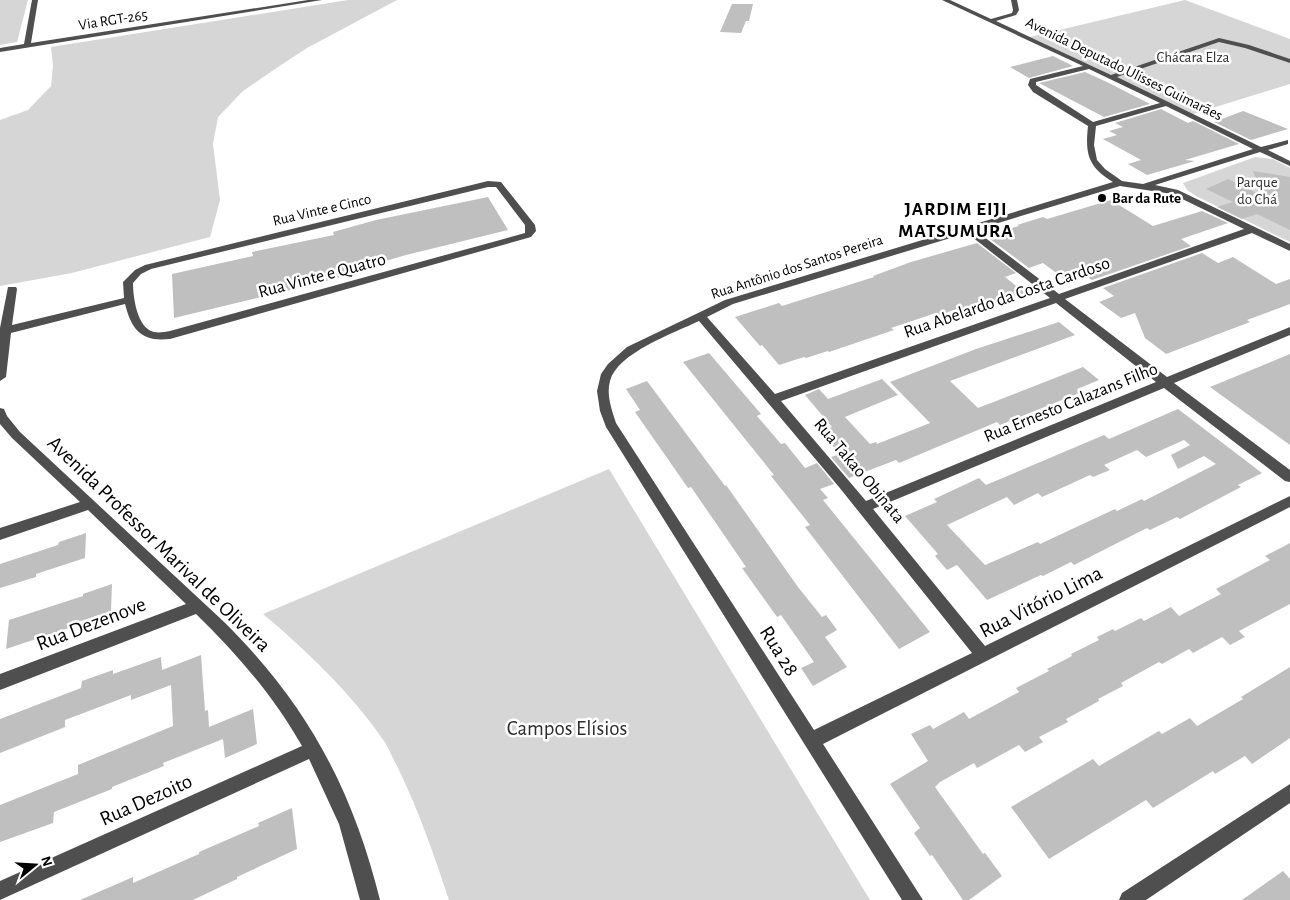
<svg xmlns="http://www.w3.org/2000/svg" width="1290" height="900" font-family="'Alegreya Sans',sans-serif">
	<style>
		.green { fill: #d6d6d6 }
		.building { fill: #bfbfbf; fill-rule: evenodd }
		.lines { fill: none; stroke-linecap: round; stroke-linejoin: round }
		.minor { fill: #4f4f4f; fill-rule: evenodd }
		.poi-dot { fill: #000; stroke: #fff; stroke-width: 2 }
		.labels { text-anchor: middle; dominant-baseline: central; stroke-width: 5; stroke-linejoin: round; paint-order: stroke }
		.far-street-label { font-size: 15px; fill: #000; stroke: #fff }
		.far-park-label { font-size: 15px; fill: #2d2d2d; stroke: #fff }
		.far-poi-label { font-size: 15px; font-weight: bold; fill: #000; stroke: #fff; text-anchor: start }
		.street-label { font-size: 18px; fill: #000; stroke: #fff }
		.far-district-label { font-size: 19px; font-weight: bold; letter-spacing: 1px; fill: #000; stroke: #fff }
		.near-street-label { font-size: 21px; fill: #000; stroke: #fff }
		.near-park-label { font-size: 21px; fill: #2d2d2d; stroke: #fff }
	</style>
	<rect width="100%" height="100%" fill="#fff"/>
	<path class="green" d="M0 0H28L17 42 0 45Z
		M348 0H397L307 48 275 69 243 91 218 117 213 144 220 200 210 237 72 273 0 286V120L28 110 51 86 53 66 51 47Z
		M1185 0 1290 39V84L1193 114 1030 37Z
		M1255 157 1273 159 1290 168V242L1196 196 1187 190 1183 183Z
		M609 469 870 900H449C434 855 419 811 398 768 393 759 389 749 384 741 353 695 305 649 263 614Z"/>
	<path class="building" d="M732 4H753L749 21H746L741 33 720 32Z
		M1053 56 1073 66 1029 78 1010 67Z
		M1085 72 1109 83 1150 104 1104 117 1039 83Z
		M1161 109 1188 123 1193 121 1239 144 1185 160 1195 161 1147 175 1128 164 1141 160 1103 139 1117 135 1109 131 1123 127 1115 123Z
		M1243 111 1288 129 1251 140 1214 122Z
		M1253 171 1290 177V230L1257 214 1242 219 1217 207 1233 202 1206 189 1228 179 1261 195Z
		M488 197 508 230 406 255 358 269 359 272 311 285 174 318 172 274 253 256 252 252 334 235 333 232 376 220Z
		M1111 200 1153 226 1202 211 1228 223 1181 239 1191 246 1092 280 1080 272 1063 278 1043 263 1029 268 990 239 1000 236 996 232 1019 226 1017 225 1043 217 1047 219Z
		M977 243 1016 273 1005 277 1025 293 990 305 987 302 963 310 960 308 939 315 936 313 891 328 894 330 829 352 828 351 806 358 804 357 779 365 762 345 760 346 735 317 779 303 782 306 874 277 873 276 911 262Z
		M1202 253 1218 263 1233 257 1276 284 1290 279V304L1247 320 1250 322 1166 354 1145 338 1135 313 1121 318 1099 302 1114 296 1103 288Z
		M1059 322 1075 335 950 381 978 408 1083 367 1099 380 1077 389 1082 392 1000 425 997 422 899 463 896 460 849 478 831 457 840 454 820 432 832 427 805 395 819 389 828 399 882 379 898 395 845 417 870 444 876 442 877 444 930 423 890 382 976 349Z
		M709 353 761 414 757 416 781 444 785 443 805 468 817 463 834 484 820 489 828 498 823 500 930 632 899 649 805 527 810 525 771 476 774 475 683 362Z
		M1290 354V445L1210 387Z
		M647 381 725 486 726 485 798 587 822 617 826 615 837 630 825 637 847 667 813 686 801 668 814 662 781 615 777 617 742 568 746 567 711 516 691 487 688 488 635 412 640 410 626 389Z
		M1178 409 1262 473 1238 485 1241 487 1180 519 1177 517 1150 530 1147 528 1074 565 1071 562 1043 576 1041 575 987 600 957 565 947 570 935 556 938 554 905 516 937 502 934 499 979 478 986 485 1104 435 1109 439ZM1184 440 1190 445 1171 455 1178 469 1204 456 1216 464 1144 501 1142 499 1117 511 1115 509 1040 544 1038 542 985 565 947 525 1007 497 1014 505 1038 493 1042 497 1090 475 1093 477 1110 470 1104 465 1137 450 1146 457Z
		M86 533 85 558 36 574V577L0 588V564L58 545 59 542Z
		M1290 543V604L1239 631 1245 637 1230 645 1222 637 1193 653 1189 649 1162 664 1159 662 1121 683 1123 686 1098 699 1099 701 1066 719 1068 722 1039 737 1043 742 1025 752 1019 745 977 768 974 763 940 782 935 787 983 854 985 853 1002 876 969 900H963L932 855 930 856 914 833 920 828 890 784 928 761 911 734 930 725 933 729 964 712 969 719 1019 692 1016 688 1049 671 1047 669 1072 656 1071 654 1099 640 1097 637 1113 629 1115 631 1141 618 1144 621 1171 607 1179 616 1221 594 1216 589 1270 560 1265 556Z
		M112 584 111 611 72 624V627L6 649 9 620 83 596V594Z
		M201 655 205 711 208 710 209 727 253 709 257 744 225 758 223 739 163 763 164 766 112 787V789L54 812 53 823 0 842V805L78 774V765L173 726 171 685 131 700V695L65 720V727L0 753V719L81 688 82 681 113 670V674L161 657 162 670Z
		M1290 667V738L1252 764 1245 756 1215 774 1213 771 1153 808 1146 800 1049 859 1011 807 1093 759 1099 766 1159 731 1162 734 1190 718 1197 726 1243 699 1241 697Z
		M292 808 297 849 237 877V879L193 900H80L133 877V883L199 854V852L259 826 258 823Z
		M1283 871 1290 879V900H1242Z"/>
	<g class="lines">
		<path class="minor" d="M32 0H38L31 43 308 0H322L0 52V48L24 44Z
			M942 0H950L991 19 1012 13 1013 10 1011 0H1017L1019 10 1016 15 996 21 1111 75 1219 38 1249 45 1290 59V63L1245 48 1219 42 1117 77 1261 147 1288 140V144L1268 150 1290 161V166L1260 152 1155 185 1178 190 1290 244V251L1252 233 1065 299 1167 377 1290 327V335L1174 383 1290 470V482L1285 481 1164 388 873 509 985 646 1290 496V507L823 744 923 900H902L606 427 600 411 597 391 601 374 608 364 627 347 696 314 725 300 1113 182C1088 167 1085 154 1088 126L1033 92 1028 85 1030 79 1083 66ZM1089 69 1160 103 1093 122 1036 85V82ZM1166 106 1253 149 1143 184 1122 181 1105 169 1097 160 1094 145 1096 126ZM1120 186 1172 194 1244 229 1059 294 975 230ZM967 233 1050 298 775 394 707 317 733 304ZM1056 303 1156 382 866 501 781 401ZM699 321 839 487 972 653 814 730 616 423C612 410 606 395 610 381 617 353 674 333 699 321Z
			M488 181 501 182 535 225 536 231 531 237 170 339C142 342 132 331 125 304L11 333 6 377 0 381V328L8 287H16L17 289 12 325 124 298 123 282 135 270 145 265ZM488 187H496L525 225V233L170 331C165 332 159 333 154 332 137 328 133 297 133 283L141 274 151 269Z
			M0 408 4 409 7 416 20 432 222 620C305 701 352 787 380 900H360L339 824 309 759 0 900V881L302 746C273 695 237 654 196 614L0 690V674L186 604 88 510 0 540V528L80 502 12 438 0 424Z
			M1290 784V803L1146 900H1119L1122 893Z"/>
	</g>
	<circle class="poi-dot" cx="1102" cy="198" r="5"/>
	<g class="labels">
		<g class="far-street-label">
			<text transform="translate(113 20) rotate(-9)">Via RGT-265</text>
			<text transform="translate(1124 69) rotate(26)">Avenida Deputado Ulisses Guimarães</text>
			<text transform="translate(322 210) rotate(-13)">Rua Vinte e Cinco</text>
			<text transform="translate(797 267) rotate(-18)">Rua Antônio dos Santos Pereira</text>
		</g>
		<g class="far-park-label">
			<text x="1193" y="57">Chácara Elza</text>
			<text x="1257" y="182">Parque<tspan x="1257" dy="17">do Chá</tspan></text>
		</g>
		<g class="far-poi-label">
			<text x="1112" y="198">Bar da Rute</text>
		</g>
		<g class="street-label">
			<text transform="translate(322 276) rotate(-15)">Rua Vinte e Quatro</text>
			<text transform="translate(1007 298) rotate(-19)">Rua Abelardo da Costa Cardoso</text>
			<text transform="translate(1071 403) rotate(-22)">Rua Ernesto Calazans Filho</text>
			<text transform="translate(859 471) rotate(50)">Rua Takao Obinata</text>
		</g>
		<g class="far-district-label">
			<text x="956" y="209">JARDIM EIJI<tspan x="956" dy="22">MATSUMURA</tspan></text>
		</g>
		<g class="near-street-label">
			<text transform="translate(159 544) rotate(44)">Avenida Professor Marival de Oliveira</text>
			<text transform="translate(1041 602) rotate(-27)">Rua Vitório Lima</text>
			<text transform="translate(91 624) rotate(-21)">Rua Dezenove</text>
			<text transform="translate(779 651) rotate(58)">Rua 28</text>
			<text transform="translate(146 800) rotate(-24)">Rua Dezoito</text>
		</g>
		<g class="near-park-label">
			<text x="567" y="728">Campos Elísios</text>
		</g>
	</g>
	<g transform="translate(35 865) rotate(72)" stroke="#ffffff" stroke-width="4" paint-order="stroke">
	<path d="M0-4L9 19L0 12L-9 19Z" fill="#000000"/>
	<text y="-8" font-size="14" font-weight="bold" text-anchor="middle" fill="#000000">N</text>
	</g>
</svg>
